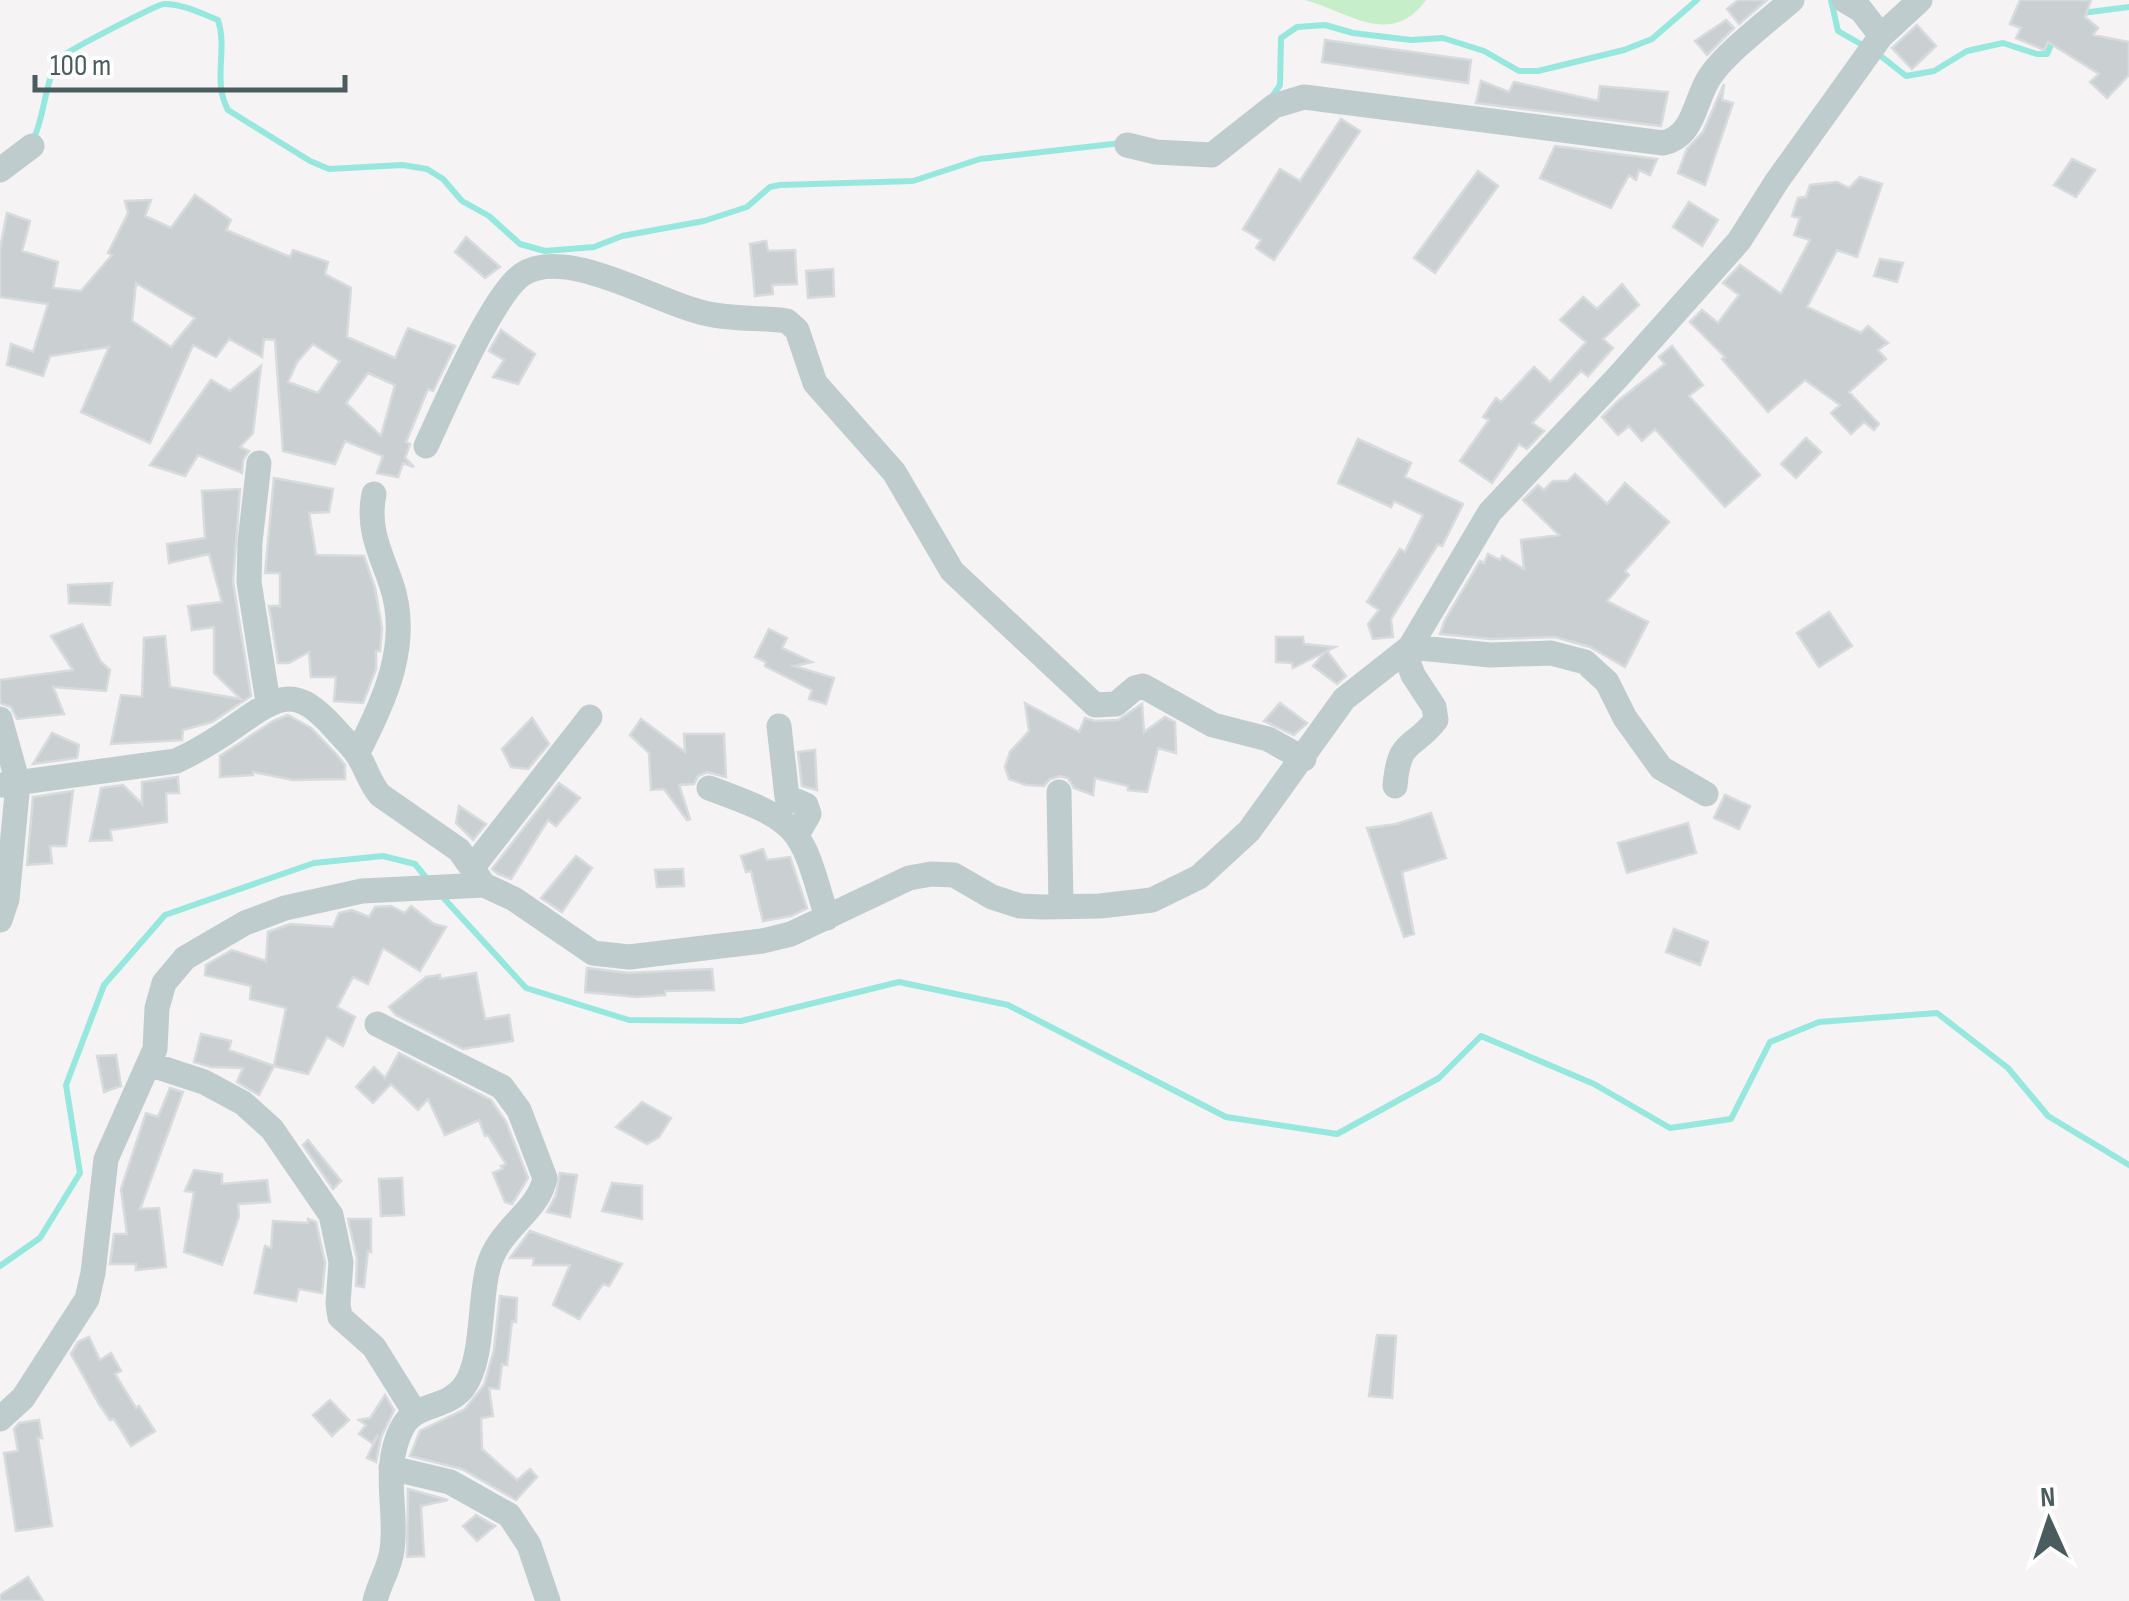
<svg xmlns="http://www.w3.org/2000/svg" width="2129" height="1601" font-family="'Sofia Sans Condensed',sans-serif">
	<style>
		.green { fill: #c6eec8 }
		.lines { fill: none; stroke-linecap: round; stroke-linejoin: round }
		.stream { stroke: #96e7dd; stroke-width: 6 }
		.building { fill: #cacfd1; stroke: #d7dbdd; stroke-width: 2.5; fill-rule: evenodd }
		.minor { stroke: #bfccce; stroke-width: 25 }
	</style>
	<rect width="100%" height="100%" fill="#f5f3f3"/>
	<path class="green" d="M1305 0H1426C1391 49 1347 11 1305 0Z"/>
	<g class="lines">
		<path class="stream" d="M1831 0 1838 31 1866 47
			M2082 13 2129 7
			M1877 53 1906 76 1934 71 1967 51 2003 43 2037 54H2047L2053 40
			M1271 98 1280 85 1281 38 1297 27 1325 25 1353 33 1411 40 1443 38 1484 51 1519 71H1538L1624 50 1652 39 1697 0
			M33 140C45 117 44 81 60 58 63 53 158 4 164 4 183 4 201 13 218 20 228 50 212 80 228 110L310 161 329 169 402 165 427 169 443 179 462 201 489 216 520 244 545 251 594 247 622 236 704 221 747 207 770 187 780 185 913 181 980 159 1121 143
			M439 893 526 988 629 1020 741 1021 899 982 1008 1005 1226 1117 1337 1134 1439 1078 1481 1036 1594 1084 1670 1128 1731 1119 1770 1042 1819 1022 1937 1013 2008 1068 2048 1116 2129 1165
			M0 1266 40 1238 80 1173 66 1085 104 985 165 915 314 863 383 856 415 864 428 880"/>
	</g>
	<path class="building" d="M1738 0H1767L1739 24 1727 9Z
		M2020 0H2091L2085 17 2098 28 2093 35 2129 42V75L2107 98 2090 82 2099 74 2048 42 2044 50 2016 38 2021 28 2010 24Z
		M1726 20 1734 28 1707 55 1695 41Z
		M1917 25 1936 46 1912 69 1892 48Z
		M1325 40 1471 60 1468 83 1322 62Z
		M1481 81 1509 92 1514 82 1598 101 1600 86 1668 92 1661 126 1476 103Z
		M1724 84 1722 100 1733 103 1705 185 1678 173 1687 149 1703 132Z
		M1341 119 1360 131 1274 260 1256 248 1261 240 1243 229 1280 169 1300 181Z
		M1555 146 1657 159 1650 175 1639 170 1636 180 1629 175 1611 208 1540 178Z
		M2072 159 2095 170 2076 197 2054 185Z
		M1478 171 1498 186 1435 273 1414 258Z
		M1860 177 1882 184 1857 257 1837 250 1807 307 1861 333 1868 326 1888 343 1878 350 1886 359 1849 392 1879 424 1874 430 1864 422 1851 434 1831 413 1840 405 1805 380 1768 412 1722 359 1725 357 1690 322 1702 310 1718 323 1739 295 1723 283 1740 265 1781 294 1810 240 1794 235 1800 218 1792 216 1798 198 1806 197 1810 185 1837 182 1849 188Z
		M195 195 231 220 226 230 290 257 293 250 328 262 325 274 351 288 347 337 395 358 408 328 455 346 433 391 428 389 406 442 410 444 405 458 414 467 403 463 398 477 377 473 383 456 345 441 335 464 283 451 275 340 264 339 262 357 229 339 216 357 193 345 150 443 81 412 109 347 50 356 43 376 7 365 11 344 33 352 48 304 0 297V249L7 213 30 221 22 251 58 262 53 288 81 291 112 255 108 253 128 213 125 201 151 200 145 216 171 228ZM136 283 195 318 171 347 132 321ZM313 344 340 361 318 393 288 382 297 362ZM368 373 395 385 381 436 346 403Z
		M1689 202 1718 220 1702 246 1673 227Z
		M466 237 500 267 485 278 455 252Z
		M766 241 768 251 795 250 797 284 772 285 773 294 755 296 750 244Z
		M1880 259 1903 263 1897 282 1874 276Z
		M833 269 834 296 808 298 806 271Z
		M1622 284 1639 305 1603 339 1613 348 1588 376 1581 371 1532 423 1544 431 1527 449 1519 444 1492 483 1460 461 1489 420 1483 417 1496 398 1501 402 1534 367 1550 382 1586 342 1560 320 1583 297 1597 309Z
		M501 330 535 354 518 384 493 377 504 360 489 351Z
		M1672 346 1703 385 1689 396 1760 475 1725 507 1655 429 1642 441 1629 426 1618 435 1602 417 1618 401 1665 364 1659 357Z
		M261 366 253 433 240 447 249 451 243 460 242 473 198 455 185 476 150 465 211 380 230 391Z
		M1806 438 1821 452 1796 478 1781 464Z
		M1358 439 1411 463 1405 477 1463 504 1442 546 1438 544 1391 619 1393 637 1373 639 1368 624 1379 610 1367 602 1400 549 1405 552 1423 515 1394 501 1391 507 1338 483Z
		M1575 474 1607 504 1625 483 1669 522 1625 571 1629 575 1607 601 1648 622 1625 667 1590 647 1555 637 1491 639 1440 634 1445 620 1480 561 1484 563 1488 554 1500 560 1502 556 1524 569 1521 540 1559 535 1523 500 1538 485 1544 490 1553 481H1568Z
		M274 478 333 489 329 512 309 513 316 555 364 556 375 588 382 628 380 651H376V669L363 703 334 701 336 677H311L309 652 289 663H278L269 606H280V573H265Z
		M240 489 233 582 251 696 212 722 183 730 182 740 111 744 121 695 142 697 144 638 165 636 170 687 241 699 214 673V627L192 630 188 606 222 602 209 554 169 563 167 544 205 538 202 491Z
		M112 583 110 605 69 603 68 585Z
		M1829 612 1852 646 1819 667 1797 633Z
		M82 624 101 662 110 670 106 691 53 687 64 714 17 719 11 707 0 703V680L73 670 51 636Z
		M769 629 787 638 782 648 812 662 794 666 834 678 826 704 809 699 812 690 765 666 766 662 755 657Z
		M1276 637H1303L1304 644 1335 647 1327 651 1346 676 1337 684 1313 666 1325 652 1293 668 1292 663 1276 662Z
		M1025 703 1079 732 1085 718 1095 721 1118 720 1142 704 1144 732 1165 717 1175 722 1176 753 1158 748 1147 792 1128 790V786L1095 778 1093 795 1074 788 1068 778 1060 776 1050 779 1044 786 1026 785 1009 779 1005 767 1010 752 1029 731Z
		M1280 703 1307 723 1294 735 1264 721Z
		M288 715 311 728 337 755 345 765V779L293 780 253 772V775L220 777V756L273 721Z
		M532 718 549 744 528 769 511 767 502 749Z
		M641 719 685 752 684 734H724L726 777 707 772 698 776 694 784 679 785 690 819 687 820 664 789 651 790 649 753 630 735Z
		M52 733 79 745 77 758 33 764Z
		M815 750 817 790 802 786 798 752Z
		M178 777 179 793H166L167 822 110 830 112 840 90 841 101 788 123 785 142 804V782Z
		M559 783 580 798 556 826 548 820 511 879 498 874 492 869Z
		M73 791 66 846H50L52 863 27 865 33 797Z
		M1725 795 1750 806 1739 829 1714 818Z
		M459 806 486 824 473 840 456 823Z
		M1431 813 1446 858 1402 872 1414 934 1404 937 1367 828 1396 824Z
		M1688 823 1696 853 1627 873 1618 843Z
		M763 849 767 860 790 857 807 908 791 916 763 921 751 871 746 872 741 856Z
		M576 856 592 868 562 912 541 898Z
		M683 869 684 886 657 887 655 870Z
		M391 906 405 913 411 906 434 924 446 927 420 971 383 948 368 984 353 977 337 1007 355 1017 343 1046 327 1037 308 1074 274 1066 286 1008 250 999 251 986 205 975 206 965 232 950 266 961 268 932 290 924 333 927 339 913 352 910 369 917 375 907Z
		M1674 929 1708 942 1700 965 1666 952Z
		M587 968 628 973 712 969 714 990 665 991V995L637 997 585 992Z
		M476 973 485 1019 509 1015 513 1041 463 1049 396 1015 389 1007 426 977 440 975V979Z
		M201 1034 231 1041 229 1050 274 1066 259 1095 237 1082 243 1068 211 1067 194 1062Z
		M399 1053 491 1100 506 1122 528 1178 512 1204 505 1202 493 1173 503 1169 501 1166 506 1164 488 1135 485 1136 479 1120 445 1135 428 1099 418 1110 391 1084 373 1103 356 1087 374 1067 385 1078Z
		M116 1055 121 1086 104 1092 97 1056Z
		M170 1088 183 1092 140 1209 159 1208 166 1267 136 1270V1264H110L114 1234H127L121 1189 146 1113 158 1117Z
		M642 1102 671 1118 659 1137 647 1144 616 1127Z
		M308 1140 341 1181 333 1189 303 1145Z
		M194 1170 222 1174V1184L267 1180 270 1202 238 1204 239 1216 222 1265 184 1252 194 1192 185 1191Z
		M560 1173 577 1175 570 1217 547 1212 556 1195Z
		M402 1178 404 1215 381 1216 379 1179Z
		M612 1183 642 1186V1219L602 1211Z
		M308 1219 316 1222 325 1263 322 1293 299 1289 296 1301 255 1293 265 1246 271 1248 273 1221 308 1223Z
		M348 1219H371V1252L368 1251 364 1287 356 1286 357 1259Z
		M530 1231 622 1264 609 1286 603 1284 579 1319 553 1305 570 1265H533L534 1258H510Z
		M500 1296 517 1298 516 1322 512 1321 507 1365 502 1364 499 1389 489 1388 493 1416 481 1418 482 1449 517 1480 530 1469 537 1477 516 1500 462 1469 410 1456 420 1431 465 1409 484 1385 494 1350Z
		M1377 1335 1396 1336 1392 1398 1369 1396Z
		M89 1337 100 1360 111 1353 121 1371 115 1374 136 1408 139 1406 155 1431 131 1446 114 1419 110 1420 99 1404 71 1354 78 1342Z
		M385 1395 394 1410 381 1437 376 1462 367 1458 378 1435 372 1443 359 1434 366 1425 359 1420 370 1418Z
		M330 1400 349 1420 332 1436 313 1415Z
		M39 1420 42 1438H38L52 1526 16 1531 4 1453 18 1451 14 1429 19 1423Z
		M408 1489 448 1500 421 1506 424 1556 407 1557Z
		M476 1515 495 1526 477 1541 463 1526Z
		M28 1577 43 1601H0V1595Z"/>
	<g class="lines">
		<path class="minor" d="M1844 0 1861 10 1881 36
			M1127 145 1156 152 1212 155 1274 106 1304 97 1663 143C1696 136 1694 98 1711 75 1728 51 1769 20 1792 0
			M0 170 32 146
			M426 446C443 410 493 293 523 274 567 246 658 303 704 313 733 320 759 317 787 321L797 330 815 383 894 472 952 571 1095 705 1116 704 1135 688 1143 686 1213 725 1268 739 1304 759
			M259 463 250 542 249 582 268 702
			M1410 647 1490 655 1551 653 1585 662 1607 682 1625 718 1661 768 1706 794
			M0 719 18 783 7 899 0 920
			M779 726 787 797 806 805 809 814 798 833
			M357 754C384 702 412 643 391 583 380 552 367 528 374 494
			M0 785 176 761C198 751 217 739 237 725 281 694 296 685 336 730 343 738 351 745 357 754 366 767 369 782 380 795L459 850 484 885
			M1395 786C1399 737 1413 750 1436 720L1434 707 1413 675 1405 653
			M709 788C802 822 800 825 827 918
			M1059 792 1061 906
			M472 868 590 717
			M149 1064 204 1082 243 1103 272 1129 331 1215 341 1262 338 1304 340 1317 374 1347 414 1411
			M0 1419 23 1398 87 1299 93 1273 106 1159 155 1049 157 1008 164 983 185 958 245 923 285 908 362 891 484 885 514 899 593 953 629 957 762 941 791 934 909 878 931 874 954 875 992 897 1020 906 1043 907 1100 906 1152 900 1199 877 1249 831 1344 699 1410 647 1490 512 1616 379 1739 241 1777 181 1881 36 1920 0
			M391 1468 450 1482 509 1515 529 1545 548 1601
			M375 1601C379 1583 390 1568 392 1550 398 1509 381 1469 402 1428 415 1402 445 1410 463 1388 484 1362 479 1300 488 1268 498 1228 538 1213 545 1178L519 1110 502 1087 377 1024"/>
	</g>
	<g transform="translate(2049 1521) rotate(357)" stroke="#ffffff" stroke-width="8" paint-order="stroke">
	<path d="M0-8L18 38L0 25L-18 38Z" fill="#4b5c5f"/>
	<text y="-15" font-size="28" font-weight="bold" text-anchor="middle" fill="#4b5c5f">N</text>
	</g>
	<path d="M35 75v15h310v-15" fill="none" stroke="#4b5c5f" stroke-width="5"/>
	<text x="50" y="75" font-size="30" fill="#4b5c5f" stroke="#ffffff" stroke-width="8" paint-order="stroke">100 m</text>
</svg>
